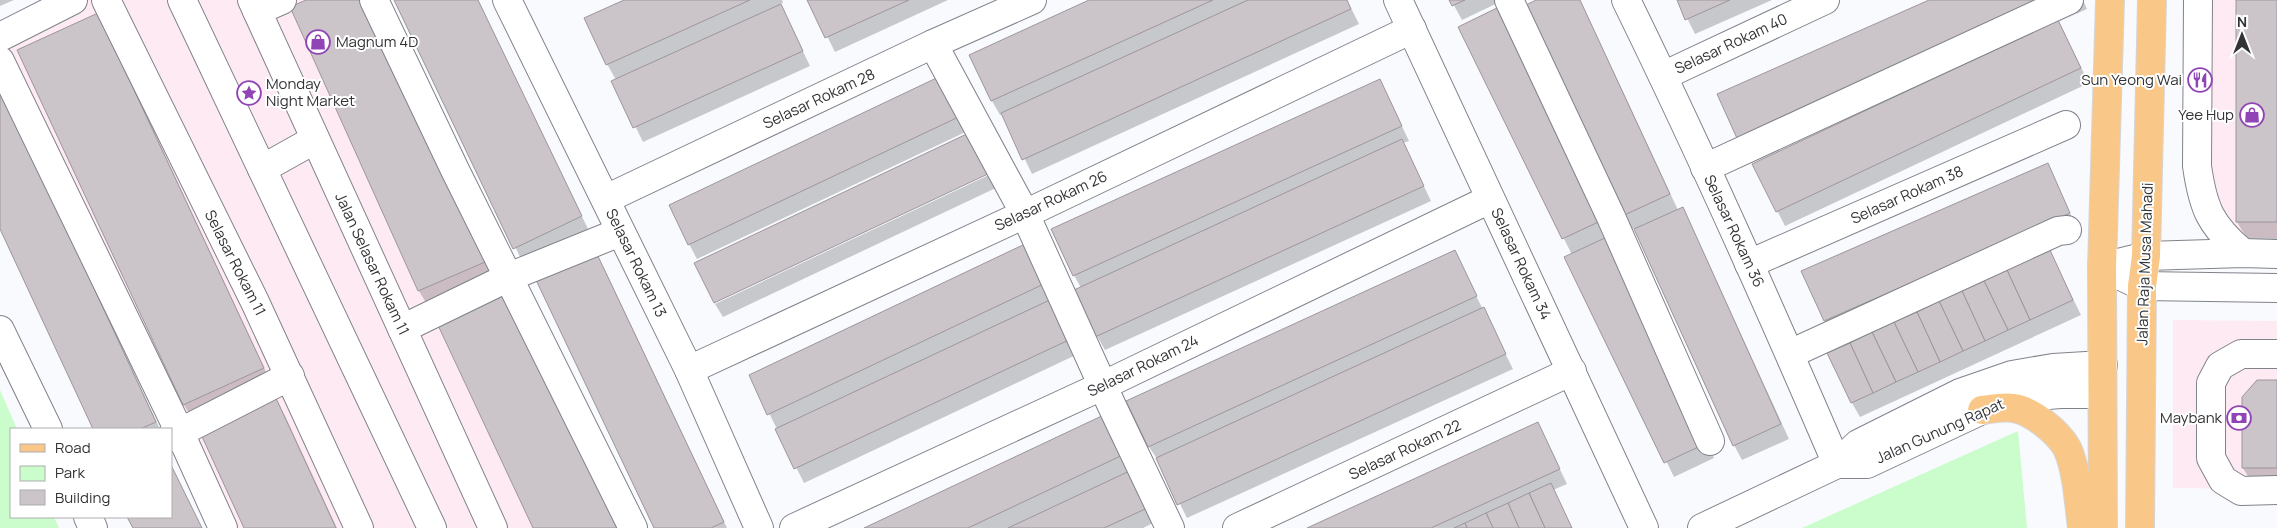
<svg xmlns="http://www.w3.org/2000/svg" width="2277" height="528" font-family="Manrope,sans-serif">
  <rect width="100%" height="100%" fill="#f9fafe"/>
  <g fill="#feeaf3">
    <polygon points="73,0 379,0 626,528 225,528 0,35"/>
    <polygon points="2205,0 2277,0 2277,238 2205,237"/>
    <polygon points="2173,320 2277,321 2277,489 2173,488"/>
  </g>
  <g fill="#cafdcb">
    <polygon points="0,390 17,429 11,429 11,517 54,517 59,528 0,528"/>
    <polygon points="2018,431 2027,528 1802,528"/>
  </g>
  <g fill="#0003">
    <polygon points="0,0 14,0 0,6"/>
    <polygon points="309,0 369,0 495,282 431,311 419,291 292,8"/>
    <polygon points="395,0 478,0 589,231 523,263"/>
    <polygon points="627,0 782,0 783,3 780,4 810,66 643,142 613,81 616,80 607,64"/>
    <polygon points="809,0 948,0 835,52"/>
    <polygon points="1092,0 1347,0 1359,24 1032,174 1003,114 1000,115 992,101 971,56"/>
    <polygon points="1451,0 1504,0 1462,20"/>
    <polygon points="1539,0 1580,0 1678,210 1682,208 1690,223 1789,439 1742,460 1734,445 1635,228 1630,231"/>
    <polygon points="1678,0 1772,0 1695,34"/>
    <polygon points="1932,0 2083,0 2087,9 2058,22 2089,83 1785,226 1754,165 1949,73"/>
    <polygon points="2238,0 2277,0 2277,242 2249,242 2237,222"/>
    <polygon points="1502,7 1615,253 1714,458 1674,477 1566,258 1572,255 1460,27"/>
    <polygon points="109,35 274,389 196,425 184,405 19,51"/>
    <polygon points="947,75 974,128 697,259 689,244"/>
    <polygon points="1380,80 1409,141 1403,143 1431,201 1105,350 1097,336 1081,288 1074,275"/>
    <polygon points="0,97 12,110 160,429 95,429 0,226"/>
    <polygon points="2047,164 2077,228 1833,335 1803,271"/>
    <polygon points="993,173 1000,186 723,317 715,304"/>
    <polygon points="1027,245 1080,353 804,483 750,375"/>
    <polygon points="1454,252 1513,369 1187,518 1158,460 1149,447"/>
    <polygon points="2050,252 2081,315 1860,417 1852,403"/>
    <polygon points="604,268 727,528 655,528"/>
    <polygon points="2277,381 2277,488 2255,488 2243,468"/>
    <polygon points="275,397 286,418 337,528 245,528"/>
    <polygon points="1108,414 1161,519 1143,528 867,528"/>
    <polygon points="1538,424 1567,484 1553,490 1572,528 1310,528"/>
  </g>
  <g fill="#cbc4c9" stroke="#9d969c">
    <polygon points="306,0 367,0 485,262 418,291 290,7"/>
    <polygon points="394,0 478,0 582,216 513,249"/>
    <polygon points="624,0 750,0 606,65 584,18"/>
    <polygon points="807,0 909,0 825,38"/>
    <polygon points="1089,0 1213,0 991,101 969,55"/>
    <polygon points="1248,0 1347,0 1351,9 1022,160 1001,113"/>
    <polygon points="1449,0 1465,0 1452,6"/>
    <polygon points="1536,0 1580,0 1670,194 1620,217 1522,7"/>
    <polygon points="1677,0 1730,0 1685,20"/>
    <polygon points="1929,0 2066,0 1740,145 1717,94"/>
    <rect x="2236" y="0" width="41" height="222"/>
    <polygon points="781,4 803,51 633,128 611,81"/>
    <polygon points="1503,5 1607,218 1562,239 1458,27"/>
    <polygon points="98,13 264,368 183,405 17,50"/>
    <polygon points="2058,20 2081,68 1776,212 1752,164"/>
    <polygon points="947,73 967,113 688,245 669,205"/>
    <polygon points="1380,79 1402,126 1073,276 1051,229"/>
    <polygon points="4,94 156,422 140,429 93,429 0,229 0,95"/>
    <polygon points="973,131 992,172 714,303 694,263"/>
    <polygon points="1402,139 1424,186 1095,337 1074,290"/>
    <polygon points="2048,163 2070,213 1824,321 1801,271"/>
    <polygon points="1683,207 1781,424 1733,446 1634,229"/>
    <polygon points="1607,237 1707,443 1664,463 1564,257"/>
    <polygon points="1027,243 1046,283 767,415 749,375"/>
    <polygon points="1455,250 1477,296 1148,447 1126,401"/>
    <polygon points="2050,250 2073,300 2030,320 2007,270"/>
    <polygon points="596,252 724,522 711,528 654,528 536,280"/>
    <polygon points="2007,270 2030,320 2008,330 1984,281"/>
    <polygon points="1984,281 2008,330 1985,341 1962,291"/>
    <polygon points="505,290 617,528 533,528 436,321"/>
    <polygon points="1962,291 1985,341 1963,351 1939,301"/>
    <polygon points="1054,298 1073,338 794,469 775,429"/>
    <polygon points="1939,301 1963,351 1940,362 1917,312"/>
    <polygon points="1484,307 1506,354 1177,505 1156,458"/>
    <polygon points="1917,312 1940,362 1918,372 1894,322"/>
    <polygon points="1894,322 1918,372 1896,382 1872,332"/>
    <polygon points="1872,332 1896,382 1873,393 1850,343"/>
    <polygon points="1850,343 1873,393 1851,403 1827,353"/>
    <polygon points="2257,380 2277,380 2277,468 2242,468 2242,397"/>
    <polygon points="275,396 336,528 244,528 199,430"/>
    <polygon points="1108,413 1127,453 968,528 864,528"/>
    <polygon points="1538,422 1560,469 1431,528 1307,528"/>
    <polygon points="171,465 202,528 133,528 127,517 171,517"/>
    <polygon points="1136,468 1154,505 1104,528 1008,528"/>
    <polygon points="1551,483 1572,528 1545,528 1529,493"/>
    <polygon points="1529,493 1545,528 1519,528 1508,503"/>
    <polygon points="1508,503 1519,528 1493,528 1486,513"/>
    <polygon points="1486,513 1493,528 1467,528 1465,523"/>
    <polygon points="1465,523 1467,528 1454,528"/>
  </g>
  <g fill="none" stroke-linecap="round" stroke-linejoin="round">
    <g stroke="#81838b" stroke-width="30">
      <g id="minor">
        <polyline points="106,0 255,302 359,528"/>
        <polyline points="182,0 432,528"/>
        <polyline points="252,0 493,528"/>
        <polyline points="374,0 455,170 633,528"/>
        <polyline points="507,0 689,370 759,528"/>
        <polyline points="1398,0 1644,528"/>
        <polyline points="1509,0 1611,217 1710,441"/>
        <path d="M1626,0C1701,153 1770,308 1837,464"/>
        <path d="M2198,0L2197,166C2203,208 2210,225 2243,253"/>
        <polyline points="257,11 282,0"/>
        <polyline points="0,37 73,0"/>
        <polyline points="933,44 1025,214 1111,404 1170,528"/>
        <polyline points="0,61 180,433 223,528"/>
        <polyline points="1663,76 1825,0"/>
        <polyline points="1705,168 2069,0"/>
        <polyline points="262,169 314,140"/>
        <polyline points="606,199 933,44 1032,0"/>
        <polyline points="1749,264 2066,125"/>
        <polyline points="2102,267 2142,286 2277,288"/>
        <polyline points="2102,267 2146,256 2243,253 2277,254"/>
        <polyline points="402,329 509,277 620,232"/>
        <polyline points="0,330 48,429"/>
        <polyline points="1790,354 2058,231 2067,230"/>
        <polyline points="2277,354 2241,354 2220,366 2211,383 2211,458 2223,480 2241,491 2277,490"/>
        <polyline points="689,370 1025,214 1412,29"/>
        <polyline points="171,437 290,376"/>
        <polyline points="1837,464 1867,464 1982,410 2016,398 2060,394 2102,394"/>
        <polyline points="88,517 93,528"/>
        <polyline points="794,528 1102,386 1490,199"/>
        <polyline points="1237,528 1572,371"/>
        <polyline points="1702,528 1837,464 1858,444 1960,393 2012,375 2053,368 2103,365"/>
      </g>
    </g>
    <g stroke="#d6d6d7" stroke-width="30">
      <g id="major">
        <path d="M1982,410C1991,409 2003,406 2013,408C2031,410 2058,432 2067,448C2077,469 2079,505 2082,528"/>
        <polyline points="2103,528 2102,267 2110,0"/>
        <polyline points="2140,528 2142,286 2146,256 2152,0"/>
      </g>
    </g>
    <use href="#minor" stroke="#fff" stroke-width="28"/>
    <use href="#major" stroke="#f9c889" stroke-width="28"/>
  </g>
  <defs>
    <g id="shop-ring" transform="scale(1.25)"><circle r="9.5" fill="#fff" stroke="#9044b6" stroke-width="1.5"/><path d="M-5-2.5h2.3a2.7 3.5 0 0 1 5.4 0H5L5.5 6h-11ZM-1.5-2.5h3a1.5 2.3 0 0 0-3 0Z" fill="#9044b6"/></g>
    <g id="restaurant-ring" transform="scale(1.25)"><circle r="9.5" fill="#fff" stroke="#9044b6" stroke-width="1.5"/><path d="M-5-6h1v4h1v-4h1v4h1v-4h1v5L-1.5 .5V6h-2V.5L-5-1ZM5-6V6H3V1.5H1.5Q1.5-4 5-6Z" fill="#9044b6"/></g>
    <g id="sight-ring" transform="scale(1.25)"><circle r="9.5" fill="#fff" stroke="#9044b6" stroke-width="1.5"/><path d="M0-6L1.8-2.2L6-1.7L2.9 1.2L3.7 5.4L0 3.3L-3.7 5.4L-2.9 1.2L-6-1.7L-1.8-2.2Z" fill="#9044b6"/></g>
    <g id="bank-ring" transform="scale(1.25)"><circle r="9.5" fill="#fff" stroke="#9044b6" stroke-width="1.5"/><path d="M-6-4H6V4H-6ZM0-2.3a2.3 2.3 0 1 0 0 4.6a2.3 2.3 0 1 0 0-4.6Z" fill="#9044b6"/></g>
  </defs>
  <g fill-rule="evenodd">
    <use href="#shop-ring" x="318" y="42"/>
    <use href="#restaurant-ring" x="2200" y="80"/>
    <use href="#sight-ring" x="249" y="93"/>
    <use href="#shop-ring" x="2252" y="115"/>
    <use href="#bank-ring" x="2239" y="418"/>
  </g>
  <g text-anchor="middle" stroke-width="4" stroke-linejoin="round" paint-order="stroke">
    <g font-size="15" fill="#323336" stroke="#fff" text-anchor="end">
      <text x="336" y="47" text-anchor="start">Magnum 4D</text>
      <text x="2182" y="85">Sun Yeong Wai</text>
      <text x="266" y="89" text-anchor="start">Monday<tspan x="266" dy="17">Night Market</tspan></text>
      <text x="2234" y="120">Yee Hup</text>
      <text x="2222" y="423">Maybank</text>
    </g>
    <g font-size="15" fill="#323336" stroke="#fff">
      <text transform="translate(1731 44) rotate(-25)" y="5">Selasar Rokam 40</text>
      <text transform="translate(819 99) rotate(-25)" y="5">Selasar Rokam 28</text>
      <text transform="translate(1907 195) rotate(-24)" y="5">Selasar Rokam 38</text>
      <text transform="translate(1051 201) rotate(-25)" y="5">Selasar Rokam 26</text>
      <text transform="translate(1734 231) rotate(65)" y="5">Selasar Rokam 36</text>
      <text transform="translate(235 263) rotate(63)" y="5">Selasar Rokam 11</text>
      <text transform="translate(636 263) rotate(64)" y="5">Selasar Rokam 13</text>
      <text transform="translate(372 264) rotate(65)" y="5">Jalan Selasar Rokam 11</text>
      <text transform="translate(1521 264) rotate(65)" y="5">Selasar Rokam 34</text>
      <text transform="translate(2145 264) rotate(-88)" y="5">Jalan Raja Musa Mahadi</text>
      <text transform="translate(1143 366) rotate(-26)" y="5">Selasar Rokam 24</text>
      <text transform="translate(1940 431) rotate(-24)" y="5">Jalan Gunung Rapat</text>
      <text transform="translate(1405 450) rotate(-25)" y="5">Selasar Rokam 22</text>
    </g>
  </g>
  <rect x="10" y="428" width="162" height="90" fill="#ffffff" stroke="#adadaf"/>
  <rect x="20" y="444" width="25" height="8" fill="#f9c889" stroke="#adadaf"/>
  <text x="55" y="453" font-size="15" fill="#323336">Road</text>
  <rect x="20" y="466" width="25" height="15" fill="#cafdcb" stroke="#adadaf"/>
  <text x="55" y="478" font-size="15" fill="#323336">Park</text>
  <rect x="20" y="490" width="25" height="15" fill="#cbc4c9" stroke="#adadaf"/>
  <text x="55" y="503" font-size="15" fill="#323336">Building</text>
  <g transform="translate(2242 35)" stroke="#ffffff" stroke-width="4" paint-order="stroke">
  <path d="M0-4L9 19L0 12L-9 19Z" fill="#323336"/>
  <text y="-8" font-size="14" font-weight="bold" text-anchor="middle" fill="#323336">N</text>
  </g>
</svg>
